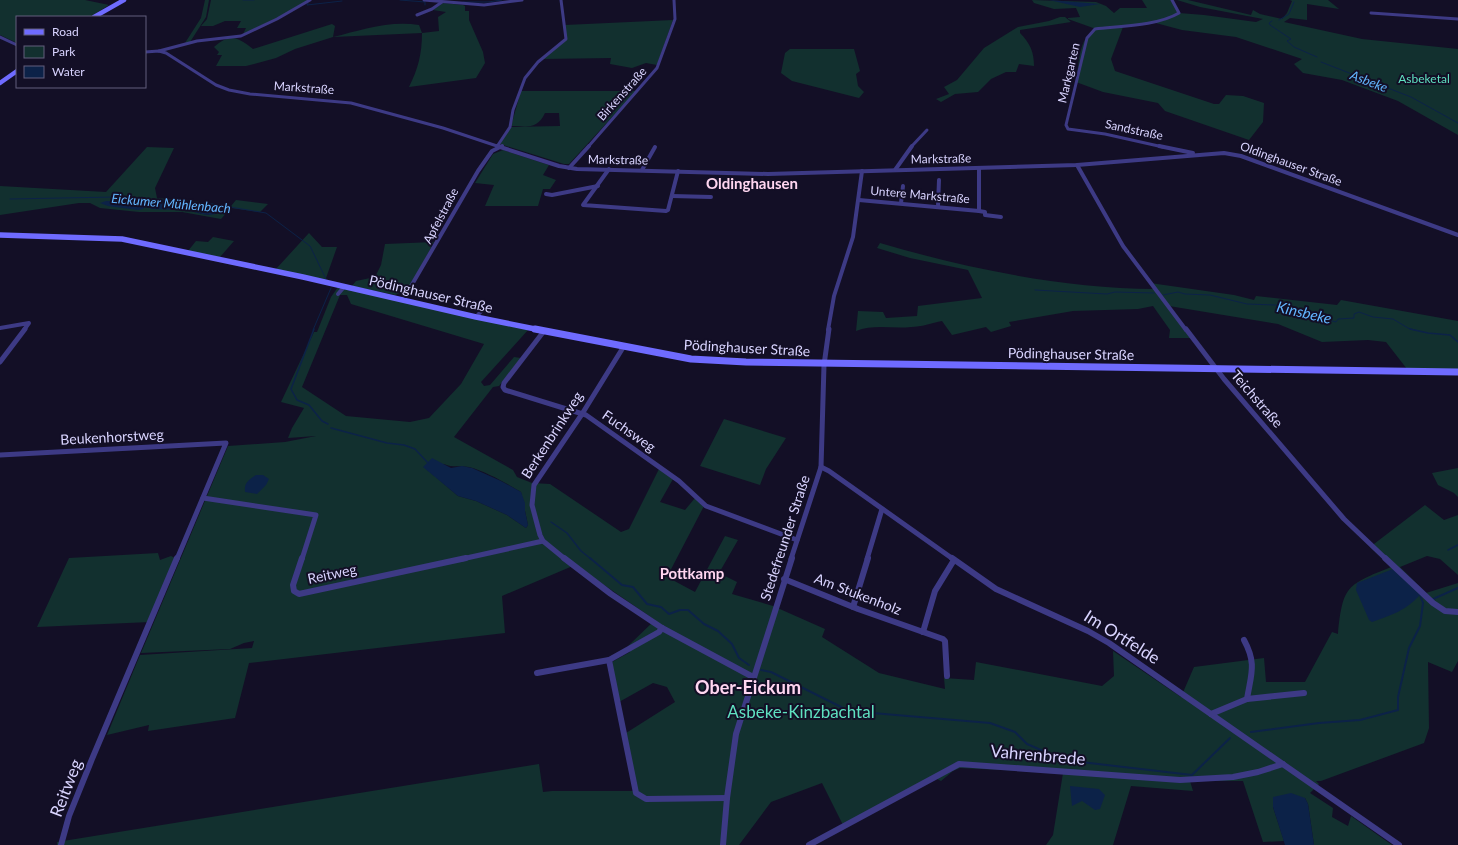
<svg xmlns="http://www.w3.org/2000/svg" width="1458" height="845" font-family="Lato,sans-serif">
  <rect width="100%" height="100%" fill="#130f26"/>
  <g fill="#12302f" fill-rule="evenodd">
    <polygon points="0,0 85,0 109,5 90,17 17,17 17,43 0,35"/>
    <polygon points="205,0 209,0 206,17 190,42 185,43 201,18"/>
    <polygon points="211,0 308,0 281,16 243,34 246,28 237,28 241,21 225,21 213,26 201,26 207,19"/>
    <path d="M1032,0L1096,2L1106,6L1114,13L1120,8H1147L1142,0H1172L1179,13L1204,15L1256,22L1263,19L1200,7L1177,0H1188L1251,15L1253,10L1260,14L1282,19L1287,13L1292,1L1290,0H1328L1339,9L1307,4V20L1290,18L1284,22L1362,39L1458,49V135L1398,101L1342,80L1303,73L1294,64L1302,59L1236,37L1182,30L1152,22L1123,27L1111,59L1115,71L1214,104H1219L1226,95L1243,96L1264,103L1263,122L1249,140L1165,111L1158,103L1103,92L1076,82C1079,66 1078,37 1096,29L1068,19V18L1080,17L1076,8L1054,9L1034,3Z"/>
    <path d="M443,3L463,5L465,6V11H469V20L483,52L485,63L476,78L409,87C418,69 422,54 422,33L333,37L295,49L276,58L254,64L246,66H216L222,55H217L219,52L214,47C231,33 237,37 253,49L332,24L335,26L333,37C361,30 390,20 419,25L422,33L439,31L438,17L446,12L433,10Z"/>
    <path d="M1060,17H1065L1071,22L1020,30V33C1030,43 1034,52 1034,66L1019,64L1016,72H1006L991,79L978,92L955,94L941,102L936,99L949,94L944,87L957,80L984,48L1013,30L1018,27L1049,21Z"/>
    <polygon points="673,20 657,65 646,63 632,68 610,64 611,58 542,59 566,40 565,25"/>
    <polygon points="790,49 854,49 860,71 856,74 858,86 864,92 859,98 792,81 781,73 785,53"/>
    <path d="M521,91H636L569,164H564L500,144L511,127L560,126L559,113H545C537,130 527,126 511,126Z"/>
    <path d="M147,147L174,148L155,188L157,198L192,201L231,206L236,200L268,204L260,212L231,208L221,219L182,212H139L100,208L90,203H79L0,215V186L106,192ZM193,204L220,208L221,209L208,215L185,210Z"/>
    <polygon points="503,150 549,165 543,175 556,180 550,189 543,189 538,206 485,206 494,185 475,183 493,154"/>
    <polygon points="309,233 322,247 337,247 325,281 276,269"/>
    <polygon points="213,237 234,241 220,257 188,251 196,241 208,242"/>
    <polygon points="434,242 409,289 395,295 352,286 356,281 375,277 381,265 385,244"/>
    <path d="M880,243C969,269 1062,288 1155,289L1150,283L1234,295L1254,300L1256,296L1337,305L1341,300L1458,321V374L1407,369L1386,342L1368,340L1322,342L1278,324L1169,306L1193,338H1169L1170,330L1153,306L1138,309L1073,311L1009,322L1011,326L991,332L986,327L952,335L942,321C932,323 921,327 911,327C893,329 873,324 856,331L858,311L883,312L886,318L917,316L918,306L982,298L968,270L910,258L877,248Z"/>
    <path d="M338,287L528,330L481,382L484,386L490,385L514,357L521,358L499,386L493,387L454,437L513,470L517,477L532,483L550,484L621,532L629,529L659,469L673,479L660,502L685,510L695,498L704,506L667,577L695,592L725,536L738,540L719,573L737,582L732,594L773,606L825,629L822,637L879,673L945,689L944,678L974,680L976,662L1102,686L1114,676L1113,651L1181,697L1194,667L1264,658L1266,682H1305L1332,632L1338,634C1343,585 1347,585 1391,567L1370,547L1425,505L1444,520L1458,515V575L1440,559L1427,556L1400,567L1426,593L1458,583V661L1452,672L1428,662L1429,728L1424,743L1321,781H1316L1319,784L1310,793L1333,808L1332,817L1348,826L1351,816L1392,845H1314L1308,804L1305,798L1273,807L1284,841L1263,842L1243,781H1190L1193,791L1131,786L1113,845H1046L1053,835L1063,773L960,768L953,771L941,781L935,778L843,825L822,783L771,802L739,845H57V842L539,764L543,792L552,791H637L626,733L675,702L667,687L653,683L619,702L612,662L630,652L628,646L655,620L575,565L502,596L505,633L249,663L235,718L148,731L149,725L107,735L140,655L252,648L254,641L244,643L230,649L141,653L228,446L285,442L316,436L288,438L292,428L304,408L281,402L314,332H317L331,297ZM340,295H347L351,304L484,344L461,384L429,418L410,422L346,416L302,387ZM444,464C453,468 460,465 469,467C487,472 504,482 521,492L528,525L526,528L507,515L476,501L458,496L424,467Z"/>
    <polygon points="724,419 786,438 766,469 760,485 700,466"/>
    <polygon points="1458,468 1458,497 1454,493 1438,485 1432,473"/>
    <polygon points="158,553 160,560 171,556 175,558 150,622 37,627 69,558"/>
  </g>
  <g fill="#0c2248">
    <polygon points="1049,0 1100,4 1080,7"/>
    <polygon points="106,201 145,202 148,203 143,209 138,210 108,206 100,203"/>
    <polygon points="155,203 184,203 184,205 179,210 150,209"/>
    <path d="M193,204L220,208L221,209C214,221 196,211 185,210Z"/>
    <polygon points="432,458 451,468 462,466 472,468 501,481 521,492 525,503 525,511 528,525 526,528 507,515 476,501 458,496 423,467"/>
    <path d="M256,475H263L269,479L266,485L257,494L245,492C244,482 249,480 256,475Z"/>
    <path d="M1393,569L1420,595C1405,611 1392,615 1372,622L1369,620L1356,590L1357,583Z"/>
    <polygon points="1070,786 1099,789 1105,795 1100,809 1095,810 1082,801 1072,806"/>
    <polygon points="1291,793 1305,798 1308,804 1314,845 1285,845 1273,807 1273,797"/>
  </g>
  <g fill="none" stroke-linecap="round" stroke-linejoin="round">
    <g stroke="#0c2248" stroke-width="1">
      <polyline points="243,0 254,0"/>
      <polyline points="400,0 425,2 425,5"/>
      <polyline points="463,2 488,2 502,0"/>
      <polyline points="308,3 307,5 342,1"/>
      <polyline points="1279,20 1289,14 1294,2"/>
      <polyline points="1272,21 1269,23 1270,25 1291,39 1287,41 1294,47 1317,57"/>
      <polyline points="1321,62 1411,97 1458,123"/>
      <polyline points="10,199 115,197 206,203 266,213 310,246 326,279"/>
      <polyline points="1035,290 1107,294 1115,292 1154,293"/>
      <polyline points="1163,295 1178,292 1185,294 1210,295 1247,304 1275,305 1336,322 1338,319 1354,318 1354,314 1359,312 1373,317 1393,319 1408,328 1414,330"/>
      <polyline points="313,330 331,288"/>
    </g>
    <g stroke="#0c2248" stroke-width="1.5">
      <polyline points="314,329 291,389 297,400 309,405 322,421 328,424"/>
      <polyline points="1410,329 1428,333 1450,335 1458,342"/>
      <polyline points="331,428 387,443 404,445 415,449 428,463"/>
      <polyline points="551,522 567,533 581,551 591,559"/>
      <polyline points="1448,550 1458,545"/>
    </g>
    <g stroke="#0c2248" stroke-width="2">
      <polyline points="590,558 622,585 633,587 647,604 661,607 669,614 680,610 688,610 704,624 718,631 732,644 739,658 749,665"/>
      <polyline points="1420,595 1423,603"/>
      <polyline points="1433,599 1458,588"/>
      <polyline points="761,670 771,672 849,711 990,723 1015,732 1027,744 1064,760 1192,775 1230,738"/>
      <polyline points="1251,732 1319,723 1360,720 1398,710 1398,697 1409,648 1420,626 1423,603"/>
    </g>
    <g stroke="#3d3a85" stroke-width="3">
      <polyline points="424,0 484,5 522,0"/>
      <polyline points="1371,13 1458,19"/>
      <polyline points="417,15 432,9 442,2"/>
      <polyline points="0,37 17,45"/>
      <polyline points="159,51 197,41 241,36 277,19 310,0"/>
      <polyline points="145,52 159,51 166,53 216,85 229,90 250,94 351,103 443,128 500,147"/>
      <polyline points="498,145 510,127 513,110 525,78 538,62 566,39 561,0"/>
      <polyline points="588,147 657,68 675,19 674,0"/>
      <polyline points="911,147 927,130"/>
      <path d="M1163,147L1105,134L1068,129L1066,125L1087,38L1095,29C1120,26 1157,26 1179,13L1172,0"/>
    </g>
    <g stroke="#3d3a85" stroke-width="4">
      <polyline points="497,146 559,166 577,169 768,174 1077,165 1224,153 1241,156 1458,235"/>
      <polyline points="1159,146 1193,153"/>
      <polyline points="1077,165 1123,246 1186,330"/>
      <polyline points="569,168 589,146"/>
      <polyline points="609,169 583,205 666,211 668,210 678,171"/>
      <polyline points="642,170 655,147"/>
      <polyline points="895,170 912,146"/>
      <polyline points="546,194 552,195 598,186"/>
      <polyline points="672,196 711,197"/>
      <polyline points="859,200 979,211 979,168"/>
      <polyline points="901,203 903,186"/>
      <polyline points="938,206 939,180"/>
      <polyline points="979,211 985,212 985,215 1001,217"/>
      <polyline points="338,294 344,287"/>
      <polyline points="403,300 478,171 492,151 502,146"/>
      <polyline points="476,317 485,307"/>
      <polyline points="0,328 29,323 24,330"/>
      <polyline points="828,330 834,296 853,237 862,171"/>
    </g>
    <g stroke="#3d3a85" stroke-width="5">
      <polyline points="1186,329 1224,379 1344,519 1386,559"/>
      <polyline points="544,331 504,383 503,387 505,390 586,415 679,481 706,506 797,540"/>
      <polyline points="0,362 25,329"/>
      <polyline points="0,455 226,443 177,559"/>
      <polyline points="821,467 829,471 953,559"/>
      <polyline points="203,498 316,515 302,559"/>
      <polyline points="462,559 543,541"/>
      <polyline points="565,559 543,541 540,535 532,505 534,485 582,414 624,346"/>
      <polyline points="791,559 821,467 824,365 829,329"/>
      <polyline points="867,559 882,509"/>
    </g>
    <g stroke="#3d3a85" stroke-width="6">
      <polyline points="302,558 293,585 294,591 299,594 466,558"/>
      <polyline points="564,558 611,594 662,628 753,677"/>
      <polyline points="952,558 996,589 1088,631 1109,643 1399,845"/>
      <polyline points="1385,558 1433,603 1445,611 1458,612"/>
      <polyline points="784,579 858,609 943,639 945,641 947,676"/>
      <polyline points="853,607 868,558"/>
      <polyline points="923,632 935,591 954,560"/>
      <path d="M1244,640C1257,664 1251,674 1247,699"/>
      <polyline points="609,660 636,793 646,799 727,798"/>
      <polyline points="537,673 609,660 659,632 662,628"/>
      <polyline points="1211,714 1247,699 1304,693"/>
      <polyline points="61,845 69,816 92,759 177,558"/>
      <polyline points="723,845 727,798 736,734 792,558"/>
      <polyline points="809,845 959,764 1180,780 1233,777 1258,772 1283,764"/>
    </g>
    <g stroke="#6f6bff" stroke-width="4.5">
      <polyline points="94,17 124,0"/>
      <polyline points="0,83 17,71"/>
    </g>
    <polyline stroke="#6f6bff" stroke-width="5.5" points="0,235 122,239 303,277 476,317 540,330"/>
    <polyline stroke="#6f6bff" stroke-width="7" points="535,329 691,359 746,362 1458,372"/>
  </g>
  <g text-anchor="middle" stroke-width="4" stroke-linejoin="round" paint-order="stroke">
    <g font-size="12" fill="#d9d4ff" stroke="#130f26">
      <text transform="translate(1069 73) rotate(-77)" y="4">Markgarten</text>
      <text transform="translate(304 88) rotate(4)" y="4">Markstraße</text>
      <text transform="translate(622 94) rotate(-48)" y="4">Birkenstraße</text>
      <text transform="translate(1134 130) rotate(12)" y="4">Sandstraße</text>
      <text transform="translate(941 159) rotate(-1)" y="4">Markstraße</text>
      <text transform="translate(618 160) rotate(1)" y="4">Markstraße</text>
      <text transform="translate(1291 164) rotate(20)" y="4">Oldinghauser Straße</text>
      <text transform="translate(920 195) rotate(5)" y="4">Untere Markstraße</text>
      <text transform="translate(441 216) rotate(-62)" y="4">Apfelstraße</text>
    </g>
    <g font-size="12" fill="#5fe0c0" stroke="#130f26">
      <text x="1424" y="83">Asbeketal</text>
    </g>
    <g font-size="13" font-style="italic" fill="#62b6ff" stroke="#130f26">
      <text transform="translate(1369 81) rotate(21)" y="5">Asbeke</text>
      <text transform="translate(171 203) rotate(5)" y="5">Eickumer Mühlenbach</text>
    </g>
    <g font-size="14" fill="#d9d4ff" stroke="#130f26">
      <text transform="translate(431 294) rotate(13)" y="5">Pödinghauser Straße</text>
      <text transform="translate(747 348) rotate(3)" y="5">Pödinghauser Straße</text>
      <text transform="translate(1071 354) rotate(1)" y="5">Pödinghauser Straße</text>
      <text transform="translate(1257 399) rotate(49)" y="5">Teichstraße</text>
      <text transform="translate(629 431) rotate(35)" y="5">Fuchsweg</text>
      <text transform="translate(552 435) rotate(-57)" y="5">Berkenbrinkweg</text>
      <text transform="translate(112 437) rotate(-3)" y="5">Beukenhorstweg</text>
      <text transform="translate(785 538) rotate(-72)" y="5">Stedefreunder Straße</text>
      <text transform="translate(332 574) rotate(-12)" y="5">Reitweg</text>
      <text transform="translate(858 594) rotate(21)" y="5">Am Stukenholz</text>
    </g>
    <g font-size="15" font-weight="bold" fill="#ffd6f0" stroke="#130f26">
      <text x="752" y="189">Oldinghausen</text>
    </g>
    <g font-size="15" font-style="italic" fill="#62b6ff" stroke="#130f26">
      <text transform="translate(1304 313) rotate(13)" y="5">Kinsbeke</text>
    </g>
    <g font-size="15" font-weight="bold" fill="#ffd6f0" stroke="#130f26">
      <text x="692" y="579">Pottkamp</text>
    </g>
    <g font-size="17" fill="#d9d4ff" stroke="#130f26">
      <text transform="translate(1122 637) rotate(32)" y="6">Im Ortfelde</text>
      <text transform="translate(1038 755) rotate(5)" y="6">Vahrenbrede</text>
      <text transform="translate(66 788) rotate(-69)" y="6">Reitweg</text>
    </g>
    <g font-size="17" fill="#5fe0c0" stroke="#130f26">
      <text x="801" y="718">Asbeke-Kinzbachtal</text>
    </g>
    <g font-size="18" font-weight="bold" fill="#ffd6f0" stroke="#130f26">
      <text x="748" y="694">Ober-Eickum</text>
    </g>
  </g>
  <rect x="16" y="16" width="130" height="72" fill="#130f26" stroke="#625e7d"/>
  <rect x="24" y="29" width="20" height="6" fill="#6f6bff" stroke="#625e7d"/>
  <text x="52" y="36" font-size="12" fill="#d9d4ff">Road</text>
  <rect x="24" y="46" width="20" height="12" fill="#12302f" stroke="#625e7d"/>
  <text x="52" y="56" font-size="12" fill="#d9d4ff">Park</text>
  <rect x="24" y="66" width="20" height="12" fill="#0c2248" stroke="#625e7d"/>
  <text x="52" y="76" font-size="12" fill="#d9d4ff">Water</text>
</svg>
